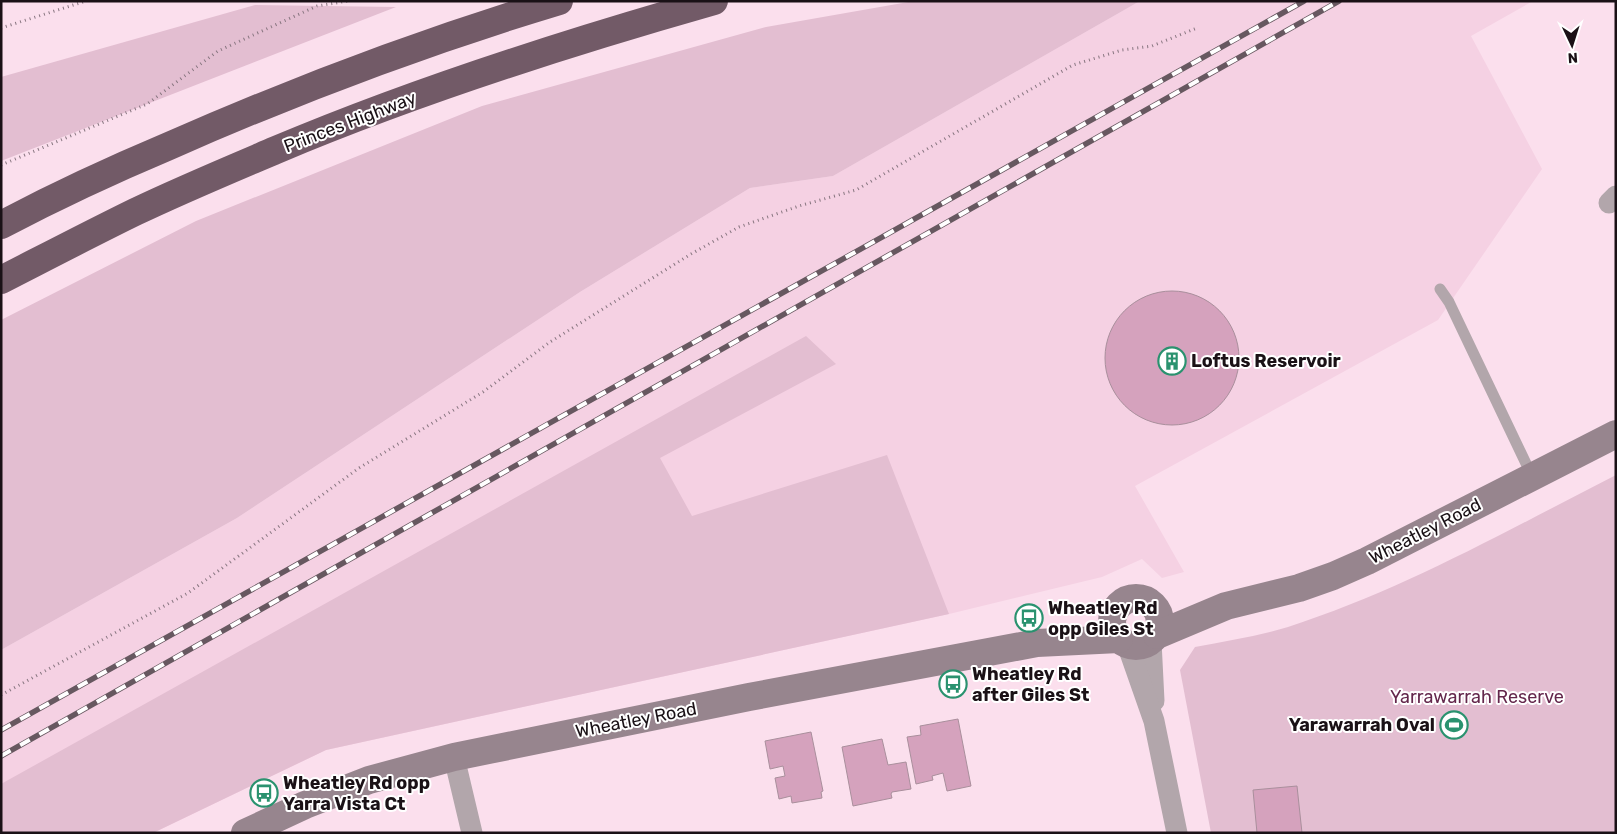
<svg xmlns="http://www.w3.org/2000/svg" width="1617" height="834" font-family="Rubik,sans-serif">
  <rect width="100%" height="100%" fill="#fbdfed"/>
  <polygon fill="#f5d1e3" points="1140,1 1533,1 1471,36 1542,169 1438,320 1135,486 1184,572 1162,578 1142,559 1102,577 949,614 326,750 153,833 1,833 1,650 237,518 580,292 750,188 833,176"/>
  <g fill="#e3bed1">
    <polygon points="914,1 1140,1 833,176 750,188 580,292 237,518 1,650 1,320 196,221 482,106 766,27"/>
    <polygon points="255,5 396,7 1,161 1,77"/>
    <polygon points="806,336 836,364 660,458 692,516 887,455 949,614 326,750 153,833 1,833 1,784"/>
    <path d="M1616,475V833H1211L1180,670L1195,647C1226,641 1258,636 1288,627C1403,590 1508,530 1616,475Z"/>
  </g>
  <g fill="#d5a2bd" stroke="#a98f9c">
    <circle cx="1172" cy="358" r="67"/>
    <polygon points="958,719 971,786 947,791 943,773 932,776 933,780 916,784 907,737 921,735 920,726"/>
    <polygon points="811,732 823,791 821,792 822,798 792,803 791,796 779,799 775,778 785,776 783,766 770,769 765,741"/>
    <polygon points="882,739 888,765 906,762 911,789 892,792 891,794 892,798 853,806 842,747"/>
    <polygon points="1297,786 1302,833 1257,833 1253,790"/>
  </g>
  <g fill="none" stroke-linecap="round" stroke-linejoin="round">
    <g stroke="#887680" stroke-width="3" stroke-dasharray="1 4" stroke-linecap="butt">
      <polyline points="1,28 86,1"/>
      <polyline points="1,165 147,104 218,51 317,6 348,1"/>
      <polyline points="1,695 188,593 359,468 483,392 550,342 691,254 739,227 799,206 856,190 1073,65 1122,50 1152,46 1197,28"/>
    </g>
    <polyline stroke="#b2a6ab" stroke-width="11" points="1440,289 1449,302 1532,476"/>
    <g stroke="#b2a6ab" stroke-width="21">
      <polyline points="1609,203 1616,196"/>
      <polyline points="1151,641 1154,701"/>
      <polyline points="1127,644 1154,721 1177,833"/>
      <polyline points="454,757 472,833"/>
    </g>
    <g stroke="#97858e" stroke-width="28">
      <circle cx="1136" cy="622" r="24"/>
      <polyline points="1157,635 1226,606 1299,588 1333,576 1367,561 1616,434"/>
      <polyline points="245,833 305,805 369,780 454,757 749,697 1037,643 1119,639"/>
    </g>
    <g stroke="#725a67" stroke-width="28">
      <path d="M1,225C56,196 112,170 169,146C296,90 426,41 559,1"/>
      <path d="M1,280C46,257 90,234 135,212C181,190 229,170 276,150C418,90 566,43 714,1"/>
    </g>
    <g stroke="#675860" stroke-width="5.5">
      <g id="rail">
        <polyline points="1,730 1304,1"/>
        <polyline points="1,756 1339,1"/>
      </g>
    </g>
    <use href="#rail" stroke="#fff" stroke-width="4" stroke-dasharray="11" stroke-linecap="butt"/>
  </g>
  <defs>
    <g id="building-ring" transform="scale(1.4375)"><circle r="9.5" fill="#fff" stroke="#2a926f" stroke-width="1.5"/><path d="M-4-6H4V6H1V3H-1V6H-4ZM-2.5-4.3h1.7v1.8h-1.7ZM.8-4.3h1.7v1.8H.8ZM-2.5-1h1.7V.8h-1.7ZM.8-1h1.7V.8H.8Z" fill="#2a926f"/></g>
    <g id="bus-ring" transform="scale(1.4375)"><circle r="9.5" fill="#fff" stroke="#2a926f" stroke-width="1.5"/><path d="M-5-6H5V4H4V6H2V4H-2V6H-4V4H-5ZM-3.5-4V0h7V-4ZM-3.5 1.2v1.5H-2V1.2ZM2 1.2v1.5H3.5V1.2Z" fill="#2a926f"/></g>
    <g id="stadium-ring" transform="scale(1.4375)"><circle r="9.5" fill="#fff" stroke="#2a926f" stroke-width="1.5"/><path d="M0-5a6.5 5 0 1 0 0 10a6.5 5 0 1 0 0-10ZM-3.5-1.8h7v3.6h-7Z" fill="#2a926f"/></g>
  </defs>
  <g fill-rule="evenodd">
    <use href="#building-ring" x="1172" y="361"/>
    <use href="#bus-ring" x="1029" y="618"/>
    <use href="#bus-ring" x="953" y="684"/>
    <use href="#stadium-ring" x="1454" y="725"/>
    <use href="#bus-ring" x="264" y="793"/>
  </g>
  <g text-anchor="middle" stroke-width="4" stroke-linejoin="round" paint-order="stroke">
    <g font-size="18" fill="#1a1116" stroke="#fff">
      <text transform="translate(350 122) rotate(-21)" y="6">Princes Highway</text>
      <text transform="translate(1425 531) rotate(-27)" y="6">Wheatley Road</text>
      <text transform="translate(636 720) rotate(-11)" y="6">Wheatley Road</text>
    </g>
    <g font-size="18" font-weight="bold" fill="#1a1116" stroke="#fff" text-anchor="start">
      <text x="1191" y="367">Loftus Reservoir</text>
      <text x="1048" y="614">Wheatley Rd<tspan x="1048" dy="21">opp Giles St</tspan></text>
      <text x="972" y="680">Wheatley Rd<tspan x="972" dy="21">after Giles St</tspan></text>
      <text x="1435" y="731" text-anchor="end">Yarawarrah Oval</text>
      <text x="283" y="789">Wheatley Rd opp<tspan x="283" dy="21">Yarra Vista Ct</tspan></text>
    </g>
    <g font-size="18" fill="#64274c" stroke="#fff">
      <text x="1477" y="703">Yarrawarrah Reserve</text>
    </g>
  </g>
  <rect width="1617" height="834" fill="none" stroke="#1a1116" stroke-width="5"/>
  <g transform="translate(1572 45) rotate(176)" stroke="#ffffff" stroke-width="4" paint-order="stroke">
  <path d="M0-4L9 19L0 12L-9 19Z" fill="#1a1116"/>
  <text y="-8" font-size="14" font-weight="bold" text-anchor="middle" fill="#1a1116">N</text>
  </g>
</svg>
